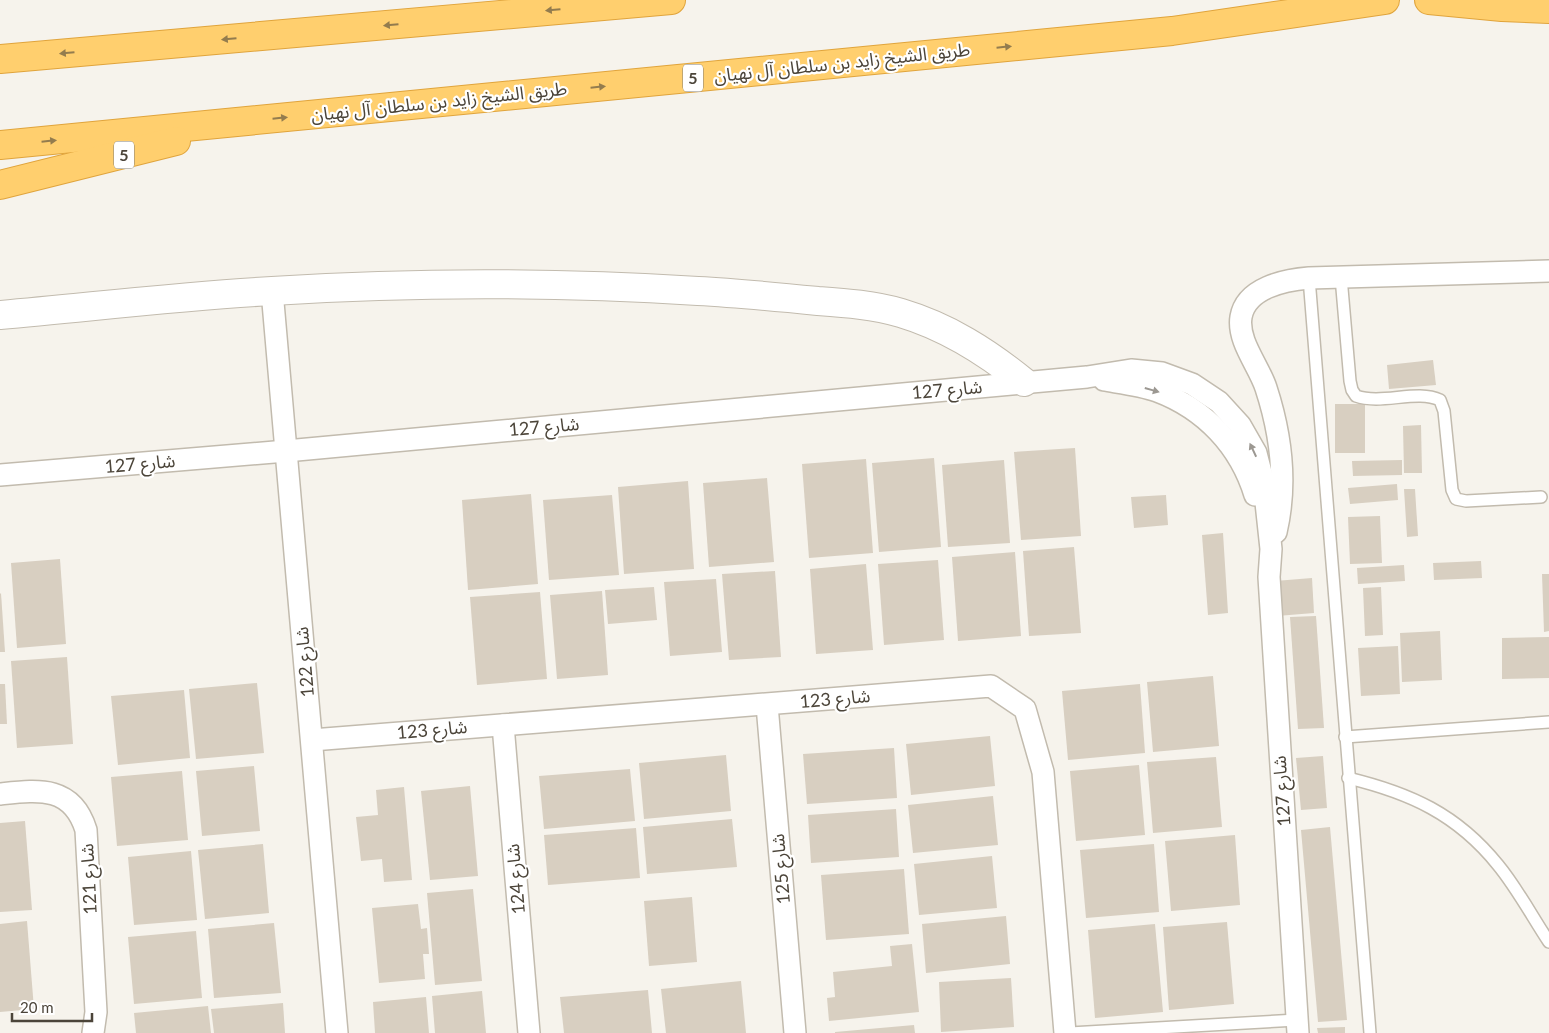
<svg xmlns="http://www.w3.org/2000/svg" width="1549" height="1033" font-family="Lato,'Noto Sans Arabic',sans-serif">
  <rect width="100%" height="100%" fill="#f6f3ec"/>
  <g fill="#d8cfc1">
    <polygon points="1433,360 1436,385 1389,389 1387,365"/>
    <rect x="1335" y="404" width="30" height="49"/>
    <polygon points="1421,425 1422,473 1404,473 1403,426"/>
    <polygon points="1075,448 1081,536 1021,540 1014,452"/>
    <polygon points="934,458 941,547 879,552 872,463"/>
    <polygon points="866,459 873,553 809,558 802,464"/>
    <polygon points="1004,460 1010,543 948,547 942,465"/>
    <polygon points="1402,460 1402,475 1353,476 1352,461"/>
    <polygon points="767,478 774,562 709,567 703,483"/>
    <polygon points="688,481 694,569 624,574 618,487"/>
    <polygon points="1397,484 1398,500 1350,504 1348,488"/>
    <polygon points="1404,489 1415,489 1418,536 1407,537"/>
    <polygon points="531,494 538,584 468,590 462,500"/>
    <polygon points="612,495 619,575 549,580 543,500"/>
    <polygon points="1166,495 1168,525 1134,528 1131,497"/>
    <polygon points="1380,516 1382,563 1350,564 1348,517"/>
    <polygon points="1223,533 1228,613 1208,615 1202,535"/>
    <polygon points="1074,547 1081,633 1029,636 1023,551"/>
    <polygon points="1015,552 1021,636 958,641 952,557"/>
    <polygon points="60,559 66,644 17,648 11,563"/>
    <polygon points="938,560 944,640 884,645 878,564"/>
    <polygon points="1481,561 1482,578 1434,580 1433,563"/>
    <polygon points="866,564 873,650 816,654 810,569"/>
    <polygon points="1404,565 1405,581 1358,584 1357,568"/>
    <polygon points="775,571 781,657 729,660 722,574"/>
    <polygon points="1542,574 1549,574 1549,631 1544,632"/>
    <polygon points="1312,578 1314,613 1277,616 1275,581"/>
    <polygon points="716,579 722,652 670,656 664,582"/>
    <polygon points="654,587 657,620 608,624 605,590"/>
    <polygon points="1381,587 1383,635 1365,636 1363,588"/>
    <polygon points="602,591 608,675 557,679 550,595"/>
    <polygon points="540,592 547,679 477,685 470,597"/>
    <polygon points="1,593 5,652 0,652 0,594"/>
    <polygon points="1316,616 1324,728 1298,729 1290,617"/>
    <polygon points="1440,631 1442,680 1402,682 1400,633"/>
    <polygon points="1549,637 1549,678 1502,679 1502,638"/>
    <polygon points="1398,646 1400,694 1361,696 1358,648"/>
    <polygon points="67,657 73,744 17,748 11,661"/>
    <polygon points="1213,676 1219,746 1153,752 1147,682"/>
    <polygon points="257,683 264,753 196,759 189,689"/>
    <polygon points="0,684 5,684 7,724 0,724"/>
    <polygon points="1140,684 1145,753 1068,760 1062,691"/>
    <polygon points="184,690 190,758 118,765 111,696"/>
    <polygon points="990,736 995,786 911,795 906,744"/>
    <polygon points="894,748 897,798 807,804 803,754"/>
    <polygon points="726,755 731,811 644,819 639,763"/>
    <polygon points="1323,756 1327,808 1301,810 1296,758"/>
    <polygon points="1216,757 1222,827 1153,833 1147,762"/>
    <polygon points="1139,765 1145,835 1076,841 1070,771"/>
    <polygon points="254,766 260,831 202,836 196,771"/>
    <polygon points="630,769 635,821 544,829 539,776"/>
    <polygon points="182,771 188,840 117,846 111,777"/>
    <polygon points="470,786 478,876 430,880 421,791"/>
    <polygon points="404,787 412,880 384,882 382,859 361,861 356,817 378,815 376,790"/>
    <polygon points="993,796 998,845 913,853 908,805"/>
    <polygon points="896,809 899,857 811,863 808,815"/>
    <polygon points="732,819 737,867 647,874 643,827"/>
    <polygon points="25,821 32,910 0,912 0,823"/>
    <polygon points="1330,827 1347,1020 1318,1022 1301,830"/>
    <polygon points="636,828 640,878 548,885 544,835"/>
    <polygon points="1235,835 1240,905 1171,911 1165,841"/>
    <polygon points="263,844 269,913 205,919 198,850"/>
    <polygon points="1154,844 1159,912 1086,918 1080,850"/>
    <polygon points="191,851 197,920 134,925 128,857"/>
    <polygon points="992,856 997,908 919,915 914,864"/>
    <polygon points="904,869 909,934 826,940 821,875"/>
    <polygon points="473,889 482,981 435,985 427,893"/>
    <polygon points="692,897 697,962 649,966 644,901"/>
    <polygon points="418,904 421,929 427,928 429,954 423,954 425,979 379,983 372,908"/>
    <polygon points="1006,916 1010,964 926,973 922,924"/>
    <polygon points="27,921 34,1009 0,1012 0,924"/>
    <polygon points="1227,922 1234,1004 1169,1010 1163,927"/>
    <polygon points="274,923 281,993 214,998 208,929"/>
    <polygon points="1155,924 1163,1012 1095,1018 1088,930"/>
    <polygon points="196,931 202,998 134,1004 128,937"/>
    <polygon points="912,944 919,1012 829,1021 827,998 835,997 833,972 892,966 890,946"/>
    <polygon points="1011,978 1014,1027 941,1032 939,982"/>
    <polygon points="741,981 746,1033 666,1033 661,989"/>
    <polygon points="648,990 652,1033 564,1033 560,997"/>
    <polygon points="482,991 486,1033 435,1033 432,996"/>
    <polygon points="426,997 429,1033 375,1033 373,1002"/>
    <polygon points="283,1003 285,1033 214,1033 211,1009"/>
    <polygon points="208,1006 211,1033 136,1033 134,1013"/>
    <polygon points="914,1025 915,1033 835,1033 835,1032"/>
    <polygon points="1345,1027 1345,1033 1318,1033 1317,1028"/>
  </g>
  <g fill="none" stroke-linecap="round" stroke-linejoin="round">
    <g stroke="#c2bbae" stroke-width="14">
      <g id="service">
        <path d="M1341,277L1350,381L1352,390L1356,396C1382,405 1417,389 1440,400L1444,411L1452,490L1456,499L1466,501L1541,497"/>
        <polyline points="1309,278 1370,1033"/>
        <polyline points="1345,737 1549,722"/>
        <path d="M1348,778C1410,793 1457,814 1498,865C1517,888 1533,918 1549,942"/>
        <polyline points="1070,1033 1297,1020"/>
      </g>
    </g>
    <g stroke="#c2bbae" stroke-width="24">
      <g id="minor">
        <polyline points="272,291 337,1033"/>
        <path d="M1104,380C1122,383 1141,385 1157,391C1205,409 1240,446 1255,495"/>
        <polyline points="0,475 286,451 1087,377 1131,370 1162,373 1192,384 1219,402 1240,425 1256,453 1264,484 1271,549 1269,577 1298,1033"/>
        <path d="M1276,532C1287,485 1281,434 1266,388C1259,366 1237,341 1241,317C1246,288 1284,280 1309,278L1549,271"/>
        <polyline points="767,705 795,1033"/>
        <polyline points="503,725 529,1033"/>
        <polyline points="312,740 991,686 1025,709 1043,772 1065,1033"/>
        <path d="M0,794C38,790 72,785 86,830L96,1012L93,1033"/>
      </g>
    </g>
    <g stroke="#c2bbae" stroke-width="30">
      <path id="tertiary" d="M0,315C91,307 181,296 272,291C414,282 556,282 698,291C738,293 778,297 818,301C846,303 874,305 901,313C948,327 987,352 1024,382"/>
    </g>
    <g stroke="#e0a43c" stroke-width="30">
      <g id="motorway">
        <polyline points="1429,0 1502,7 1549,9"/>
        <polyline points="0,59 671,0"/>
        <polyline points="0,145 1172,31 1385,0"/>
        <polyline points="0,185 176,141"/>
      </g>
    </g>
    <use href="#service" stroke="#fff" stroke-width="11"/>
    <use href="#minor" stroke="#fff" stroke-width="21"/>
    <use href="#tertiary" stroke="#fff" stroke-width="28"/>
    <use href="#motorway" stroke="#ffcf6e" stroke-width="28"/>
  </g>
  <defs><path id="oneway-solid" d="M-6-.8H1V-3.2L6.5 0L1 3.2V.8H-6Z" transform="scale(1.25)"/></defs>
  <g fill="#937c4e">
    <use href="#oneway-solid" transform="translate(553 10) rotate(175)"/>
    <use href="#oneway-solid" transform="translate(391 25) rotate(175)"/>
    <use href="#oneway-solid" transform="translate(229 39) rotate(175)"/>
    <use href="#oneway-solid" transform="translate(1004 47) rotate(-6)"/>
    <use href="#oneway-solid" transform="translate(67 53) rotate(175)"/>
    <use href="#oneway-solid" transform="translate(598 87) rotate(-6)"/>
    <use href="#oneway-solid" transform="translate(280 118) rotate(-6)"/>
    <use href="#oneway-solid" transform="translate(49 141) rotate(-6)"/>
  </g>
  <g fill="#9c9892">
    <use href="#oneway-solid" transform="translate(1152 390) rotate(16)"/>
    <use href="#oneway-solid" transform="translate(1253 450) rotate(-115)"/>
  </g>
  <g text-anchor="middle" stroke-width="4.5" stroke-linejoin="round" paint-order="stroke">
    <g fill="#fff" stroke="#817c74" stroke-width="1">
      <rect x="683" y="64.5" width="20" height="27" rx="4"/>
      <rect x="114" y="141.5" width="20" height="27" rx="4"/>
    </g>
    <g font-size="16" font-weight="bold" fill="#4b4439">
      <text x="693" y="84">5</text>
      <text x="124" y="161">5</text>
    </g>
    <g font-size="18" fill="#4b4439" stroke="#fff">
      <text transform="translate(842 63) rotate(-6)" y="6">طريق الشيخ زايد بن سلطان آل نهيان</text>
      <text transform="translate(439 102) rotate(-6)" y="6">طريق الشيخ زايد بن سلطان آل نهيان</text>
      <text transform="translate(947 390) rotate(-5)" y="6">شارع 127</text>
      <text transform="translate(544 427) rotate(-5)" y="6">شارع 127</text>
      <text transform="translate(140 464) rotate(-5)" y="6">شارع 127</text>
      <text transform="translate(305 662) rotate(-95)" y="6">شارع 122</text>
      <text transform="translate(835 699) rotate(-5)" y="6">شارع 123</text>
      <text transform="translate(432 730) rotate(-5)" y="6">شارع 123</text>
      <text transform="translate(1282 791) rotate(-94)" y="6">شارع 127</text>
      <text transform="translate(781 869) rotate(-95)" y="6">شارع 125</text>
      <text transform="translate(89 879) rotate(-93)" y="6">شارع 121</text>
      <text transform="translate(516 879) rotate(-95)" y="6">شارع 124</text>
    </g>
  </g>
  <path d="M12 1013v8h80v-8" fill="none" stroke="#4b4439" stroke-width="2.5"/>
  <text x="20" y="1013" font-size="15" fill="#4b4439" stroke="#ffffff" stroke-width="4" paint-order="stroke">20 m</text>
</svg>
